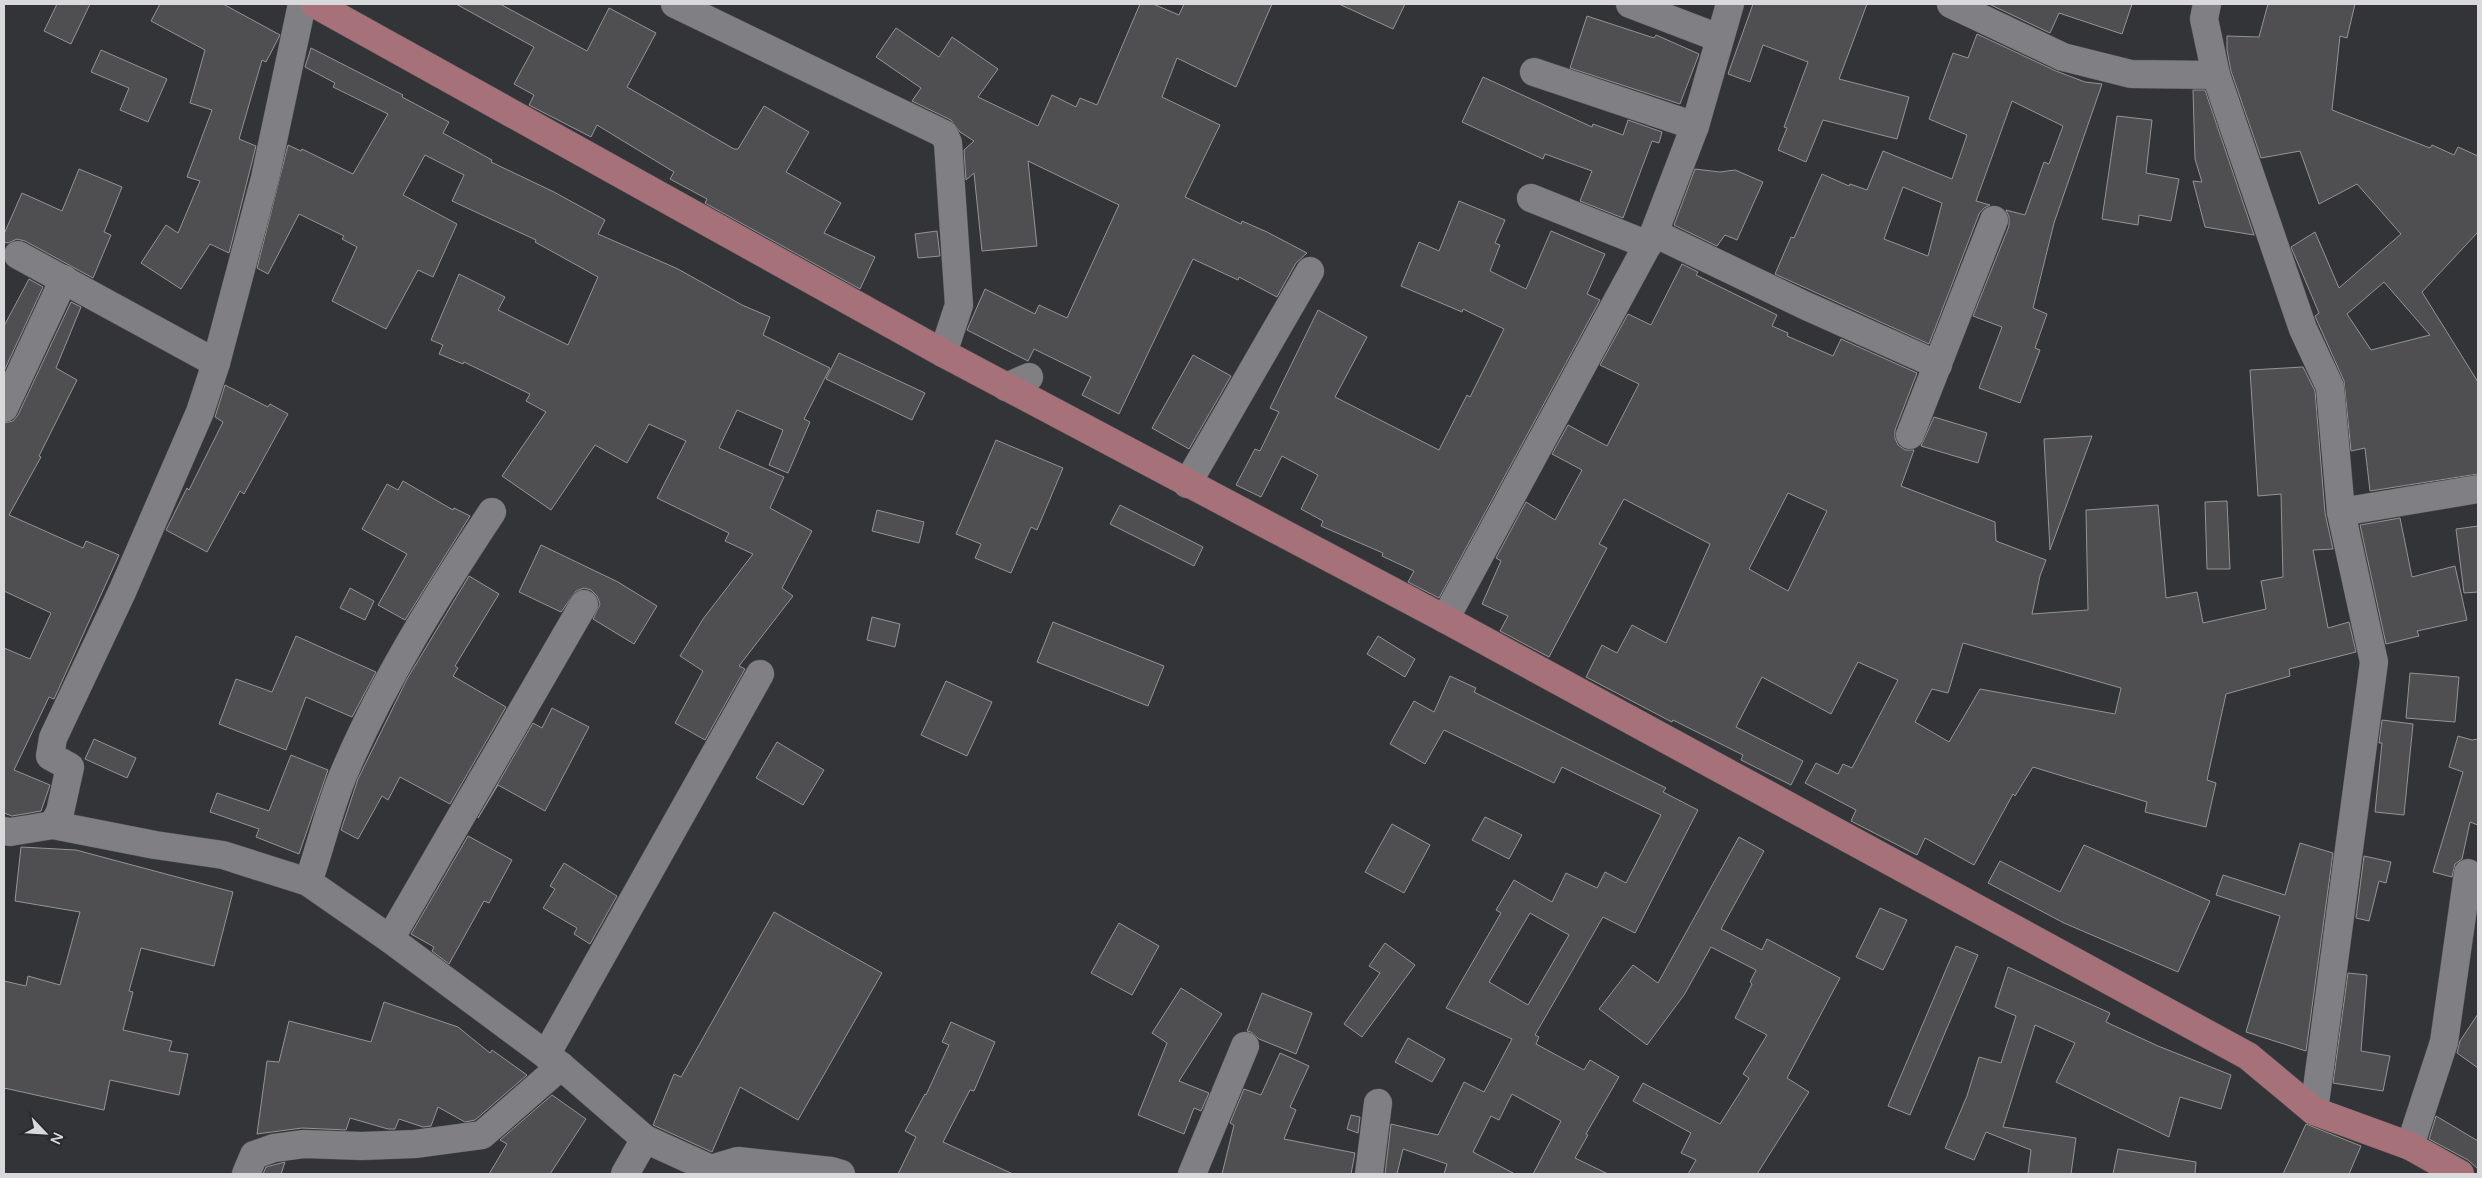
<svg xmlns="http://www.w3.org/2000/svg" width="2482" height="1178" font-family="'Varela Round',sans-serif">
  <rect width="100%" height="100%" fill="#333437"/>
  <g fill="#4f4f52" stroke="#949497" fill-rule="evenodd">
    <polygon points="57,4 90,4 71,44 44,31"/>
    <polygon points="160,4 223,4 280,35 266,62 262,60 239,139 256,146 229,253 210,244 181,289 141,263 166,225 178,233 200,181 187,177 212,110 190,103 205,50 151,21"/>
    <polygon points="456,4 500,4 587,51 609,8 656,33 627,87 734,149 738,149 764,106 809,132 786,172 841,203 824,233 875,257 860,289 705,203 707,199 670,179 674,172 597,125 591,137 529,105 534,95 514,84 534,47"/>
    <polygon points="1140,4 1153,4 1179,15 1184,4 1272,4 1236,87 1177,58 1162,97 1220,125 1185,197 1241,224 1242,221 1267,232 1307,253 1296,263 1277,297 1239,277 1238,280 1193,259 1119,414 1082,395 1091,377 1034,349 1028,361 967,330 985,289 1035,314 1039,305 1067,318 1119,205 1028,161 1037,246 982,251 974,173 966,180 964,150 974,141 960,132 951,120 912,101 921,88 876,57 896,28 939,57 952,37 998,69 978,97 1038,126 1052,95 1076,107 1080,98 1097,105"/>
    <polygon points="1339,4 1405,4 1393,29"/>
    <polygon points="1753,4 1867,4 1839,79 1909,97 1897,139 1823,120 1806,162 1778,150 1787,128 1784,127 1808,62 1763,45 1750,82 1728,74"/>
    <polygon points="1989,4 2132,4 2122,34 2059,13 2050,33"/>
    <path d="M2268,4H2355L2347,38L2340,36L2332,110L2430,148L2432,145L2454,155L2458,147L2478,156V232L2422,292L2478,382V474L2370,491L2365,448L2351,451L2344,381L2318,323L2315,316L2319,313L2291,247L2315,232L2339,288L2401,234L2357,184L2319,204L2300,151L2261,158L2231,71L2227,50V36L2259,37ZM2384,282L2430,335L2371,350L2347,314Z"/>
    <polygon points="1587,16 1654,38 1656,35 1699,54 1680,104 1570,68"/>
    <path d="M1977,34L2056,71L2085,82L2102,84L2054,223L2033,308L2047,314L2035,348L2040,350L2020,403L1979,388L2002,327L1973,316L2009,226V217L2006,210L2025,215L2044,162L2049,164L2063,126L2012,101L1976,201L1990,205L1984,208L1979,214L1929,344L1775,274L1791,237L1794,238L1822,174L1849,186L1850,184L1867,190L1883,151L1952,179L1967,135L1929,119L1953,53L1968,58ZM1903,187L1942,203L1928,256L1884,239Z"/>
    <polygon points="311,48 403,95 402,97 449,122 443,133 492,160 491,162 554,192 605,220 598,234 678,269 742,305 770,317 763,335 830,368 804,419 810,422 788,473 769,465 783,430 737,410 719,448 784,477 770,508 812,531 782,588 793,596 739,666 745,669 705,740 675,723 703,671 680,656 703,619 753,554 725,541 729,533 657,498 686,441 649,424 627,463 595,445 551,510 502,476 546,412 526,401 530,394 464,362 463,364 439,354 443,345 431,340 459,274 505,297 498,310 568,345 598,277 535,242 536,240 452,201 464,175 425,155 403,195 457,224 433,277 418,270 386,329 332,301 357,247 342,239 344,236 299,214 268,274 257,268 288,145 301,151 302,149 353,174 388,114 333,87 335,83 305,67"/>
    <polygon points="101,50 167,79 148,122 120,110 129,88 91,72"/>
    <polygon points="1483,77 1592,127 1593,124 1623,135 1628,120 1662,132 1659,143 1652,141 1623,218 1580,201 1592,171 1545,154 1543,159 1462,122"/>
    <polygon points="2193,90 2205,90 2254,235 2205,227 2193,181 2202,182 2195,159"/>
    <polygon points="2117,116 2152,120 2146,173 2179,179 2171,221 2139,215 2138,225 2102,219"/>
    <polygon points="79,169 122,187 104,232 111,235 93,278 25,241 17,239 8,243 4,242 4,234 22,193 62,211"/>
    <polygon points="1695,169 1720,172 1735,170 1763,182 1737,240 1725,235 1717,246 1674,225"/>
    <polygon points="1459,201 1505,220 1495,243 1500,245 1490,271 1526,289 1551,231 1605,254 1587,294 1600,300 1439,598 1408,582 1414,571 1382,556 1383,553 1321,526 1323,521 1301,509 1318,475 1282,456 1261,497 1236,485 1255,449 1260,451 1279,412 1270,408 1318,310 1367,337 1335,397 1439,450 1467,395 1470,397 1504,329 1463,309 1462,312 1401,286 1419,242 1439,251"/>
    <polygon points="937,231 940,256 918,258 915,234"/>
    <path d="M1682,264L1698,272L1696,275L1777,315L1772,326L1788,333L1787,336L1833,356L1841,339L1917,373L1895,430V438L1898,445L1905,450H1914L1901,486L1995,522L1996,541L2046,560L2040,576L2032,614L2088,610L2086,510L2158,505L2166,598L2197,592L2203,623L2266,609L2261,581L2283,577L2281,494L2258,496L2250,370L2303,367L2315,391L2325,513L2333,549L2313,550L2328,628L2349,622L2356,652L2289,669L2290,676L2226,694L2207,780L2216,783L2206,827L2145,812L2147,802L2033,767L2015,796L2013,794L1974,865L1925,838L1917,855L1851,821L1856,810L1805,783L1816,763L1838,774L1843,764L1852,768L1898,680L1858,662L1831,714L1762,677L1736,727L1803,761L1791,785L1741,760L1743,755L1673,720L1672,722L1586,677L1602,645L1617,653L1632,625L1666,643L1710,544L1624,499L1599,544L1607,548L1549,657L1500,631L1508,616L1482,604L1501,561L1496,558L1526,502L1555,520L1582,470L1552,454L1568,425L1607,446L1639,384L1600,365L1628,314L1651,325ZM1788,493L1827,511L1788,591L1749,569ZM1963,643L2121,688L2115,714L1980,689L1949,742L1915,722L1932,689L1948,693Z"/>
    <polygon points="29,279 43,287 4,371 4,326"/>
    <polygon points="71,302 81,307 56,368 77,380 39,456 41,457 9,515 83,548 86,541 119,555 54,699 49,697 14,770 50,785 41,811 12,816 4,813 4,648 30,659 51,613 4,591 4,423 13,421 18,415"/>
    <polygon points="839,353 925,393 912,420 826,379"/>
    <polygon points="1193,355 1231,376 1189,449 1152,428"/>
    <polygon points="225,385 268,407 270,404 288,414 244,494 240,491 207,552 166,530 187,488 189,490 223,422 215,417"/>
    <polygon points="1934,417 1987,433 1978,463 1921,446"/>
    <polygon points="2092,436 2050,550 2044,439"/>
    <polygon points="996,440 1063,468 1037,530 1031,527 1011,573 975,558 981,544 956,534"/>
    <polygon points="403,481 453,510 454,508 470,516 405,620 378,605 407,554 362,529 387,484 398,490"/>
    <polygon points="2227,501 2230,569 2207,569 2205,502"/>
    <polygon points="1120,505 1203,547 1194,566 1110,524"/>
    <polygon points="877,510 924,522 919,543 872,531"/>
    <polygon points="2400,518 2412,577 2455,566 2467,620 2417,631 2419,636 2386,644 2360,525"/>
    <polygon points="2478,526 2478,592 2464,593 2456,529"/>
    <polygon points="541,545 618,582 657,606 634,644 593,619 600,604 597,596 591,590 584,588 576,591 561,612 519,592"/>
    <polygon points="469,576 499,594 455,666 458,668 453,676 506,707 450,804 400,777 388,800 382,796 358,839 341,830 358,779 407,679"/>
    <polygon points="350,588 374,601 365,620 340,608"/>
    <polygon points="872,617 900,624 895,647 867,640"/>
    <polygon points="1053,622 1164,666 1148,706 1037,662"/>
    <polygon points="296,636 376,672 352,717 306,697 286,750 219,724 236,679 272,692"/>
    <polygon points="1378,636 1415,659 1405,677 1367,654"/>
    <polygon points="2410,673 2459,677 2455,722 2406,718"/>
    <path d="M1450,676L1476,688L1474,692L1666,788L1663,792L1698,810L1635,933L1603,917L1535,1035L1539,1037L1536,1044L1584,1070L1590,1060L1619,1077L1586,1134L1588,1135L1575,1158L1608,1174H1533L1561,1121L1512,1094L1499,1120L1491,1116L1473,1152L1515,1174H1444L1447,1164L1403,1149L1397,1174H1385L1391,1124L1438,1135L1464,1082L1484,1092L1512,1039L1446,1008L1501,913L1496,910L1514,880L1552,902L1566,873L1597,888L1605,872L1626,883L1661,815L1562,767L1554,783L1444,730L1425,764L1390,744L1414,701L1434,712ZM1530,913L1569,935L1528,1005L1489,982Z"/>
    <polygon points="946,681 992,702 967,756 921,735"/>
    <polygon points="552,708 589,727 545,811 498,785 478,818 533,723 542,728"/>
    <polygon points="2382,720 2413,724 2404,815 2375,812 2382,743 2379,743"/>
    <polygon points="2458,736 2472,740 2478,739 2478,825 2470,822 2462,859 2455,864 2452,877 2433,872 2463,772 2449,767"/>
    <polygon points="94,739 136,758 127,778 85,759"/>
    <polygon points="777,742 824,770 803,805 756,778"/>
    <polygon points="291,755 328,770 299,854 256,837 259,829 210,812 217,793 269,811"/>
    <polygon points="1485,817 1522,835 1509,859 1472,840"/>
    <polygon points="1392,824 1430,845 1404,893 1365,872"/>
    <polygon points="468,836 512,860 489,903 484,901 449,964 432,951 434,947 411,934"/>
    <polygon points="1739,837 1764,851 1721,929 1762,950 1767,939 1840,978 1787,1078 1809,1092 1757,1174 1688,1174 1696,1160 1681,1153 1691,1133 1633,1101 1643,1083 1720,1124 1749,1078 1743,1074 1767,1035 1735,1018 1752,984 1750,982 1756,970 1711,947 1684,995 1647,1045 1599,1009 1633,965 1658,983"/>
    <polygon points="2300,843 2333,853 2306,1051 2246,1032 2280,916 2216,895 2223,875 2285,895"/>
    <polygon points="2084,845 2210,901 2178,972 2064,923 1988,883 2000,861 2060,892"/>
    <polygon points="21,847 76,850 233,892 214,966 141,948 129,991 133,992 123,1030 172,1041 169,1051 188,1054 179,1095 110,1080 104,1110 4,1088 4,981 26,986 28,976 60,985 80,912 15,901"/>
    <polygon points="2364,856 2391,862 2386,883 2379,881 2369,921 2356,918"/>
    <polygon points="564,863 617,896 590,944 574,934 577,928 543,908 555,889 550,886"/>
    <polygon points="1880,908 1907,920 1883,970 1856,957"/>
    <polygon points="774,912 882,973 798,1120 740,1087 712,1152 653,1125 674,1074 681,1077"/>
    <polygon points="1119,923 1159,946 1132,995 1091,973"/>
    <polygon points="1385,943 1415,965 1362,1037 1344,1024 1380,973 1369,966"/>
    <polygon points="1956,946 1978,955 1910,1115 1888,1106"/>
    <polygon points="2008,967 2110,1013 2106,1022 2158,1046 2231,1075 2221,1109 2180,1097 2169,1137 2056,1082 2075,1043 2035,1025 2003,1127 2076,1138 2071,1174 2028,1174 2031,1150 1986,1132 1974,1160 1945,1148 1967,1096 1979,1057 2001,1063 2016,1016 1995,1007"/>
    <polygon points="2348,973 2367,975 2361,1051 2390,1056 2383,1091 2333,1083"/>
    <polygon points="1181,988 1222,1014 1179,1081 1209,1093 1201,1111 1194,1108 1184,1134 1138,1115 1167,1043 1152,1033"/>
    <polygon points="1262,993 1312,1013 1296,1054 1259,1039 1251,1032 1247,1031"/>
    <polygon points="384,1002 458,1027 490,1053 492,1050 527,1075 475,1120 465,1122 438,1107 431,1126 423,1127 399,1119 395,1129 388,1129 350,1118 346,1130 302,1128 257,1134 267,1061 279,1062 289,1021 371,1042"/>
    <polygon points="2478,1014 2478,1068 2457,1053 2460,1041"/>
    <polygon points="951,1022 995,1042 974,1091 970,1090 943,1142 1013,1174 898,1174 916,1137 905,1131 925,1094 926,1095 949,1045 942,1042"/>
    <polygon points="1408,1038 1445,1059 1432,1082 1395,1062"/>
    <polygon points="1280,1053 1309,1066 1290,1107 1296,1110 1284,1139 1355,1153 1351,1174 1222,1174 1234,1125 1230,1123 1244,1089 1261,1095"/>
    <polygon points="552,1095 586,1119 550,1174 489,1174 507,1144 500,1140"/>
    <polygon points="1351,1115 1360,1117 1358,1133 1347,1129"/>
    <polygon points="2436,1116 2478,1141 2478,1169 2468,1160 2429,1139"/>
    <polygon points="2306,1124 2361,1146 2349,1174 2283,1174"/>
    <polygon points="2118,1149 2196,1162 2195,1174 2113,1174"/>
    <polygon points="285,1162 281,1174 263,1174 266,1167"/>
  </g>
  <g fill="none" stroke-linecap="round" stroke-linejoin="round">
    <g stroke="#505053" stroke-width="29">
      <g id="minor">
        <polyline points="675,4 944,134 948,143 959,305 943,353"/>
        <polyline points="1630,4 1719,38"/>
        <polyline points="1951,4 2063,57 2131,74 2216,75"/>
        <polyline points="2207,4 2204,19 2216,75 2303,329 2330,387 2341,512 2374,662 2314,1111"/>
        <polyline points="1534,72 1695,126"/>
        <polyline points="1531,198 1648,245"/>
        <polyline points="1654,233 1804,305 1938,365"/>
        <polyline points="18,255 216,363"/>
        <polyline points="1006,387 1029,377"/>
        <polyline points="4,408 64,279"/>
        <polyline points="1910,435 1994,220"/>
        <polyline points="1187,484 1310,271"/>
        <polyline points="2341,512 2478,489"/>
        <polyline points="1445,619 1654,233 1695,126 1730,4"/>
        <polyline points="53,825 60,812 70,767 50,756 53,738 122,592 200,412 216,363 265,178 302,4"/>
        <polyline points="4,831 10,832 53,825 155,845 223,855 308,882 390,939 561,1066 645,1139 711,1169 738,1161 831,1171 841,1174"/>
        <path d="M308,882C321,846 329,808 344,773C383,681 437,595 492,512"/>
        <polyline points="390,939 584,604"/>
        <polyline points="546,1055 760,674"/>
        <polyline points="2410,1146 2444,1042 2468,873"/>
        <polyline points="246,1174 254,1155 274,1148 304,1144 362,1146 415,1144 482,1135 561,1066"/>
        <polyline points="625,1174 645,1139"/>
        <polyline points="1192,1174 1245,1046"/>
        <polyline points="1369,1174 1378,1103"/>
      </g>
    </g>
    <g stroke="#505053" stroke-width="29">
      <polyline id="major" points="315,4 943,353 1445,619 2248,1056 2314,1111 2410,1146 2460,1174"/>
    </g>
    <use href="#minor" stroke="#808084" stroke-width="28"/>
    <use href="#major" stroke="#a77179" stroke-width="28"/>
  </g>
  <rect width="2482" height="1178" fill="none" stroke="#d9d9db" stroke-width="10"/>
  <g transform="translate(45 1133) rotate(115)" stroke="#292a2d" stroke-width="4" paint-order="stroke">
  <path d="M0-4L9 19L0 12L-9 19Z" fill="#d9d9db"/>
  <text y="-8" font-size="14" font-weight="bold" text-anchor="middle" fill="#d9d9db">N</text>
  </g>
</svg>
